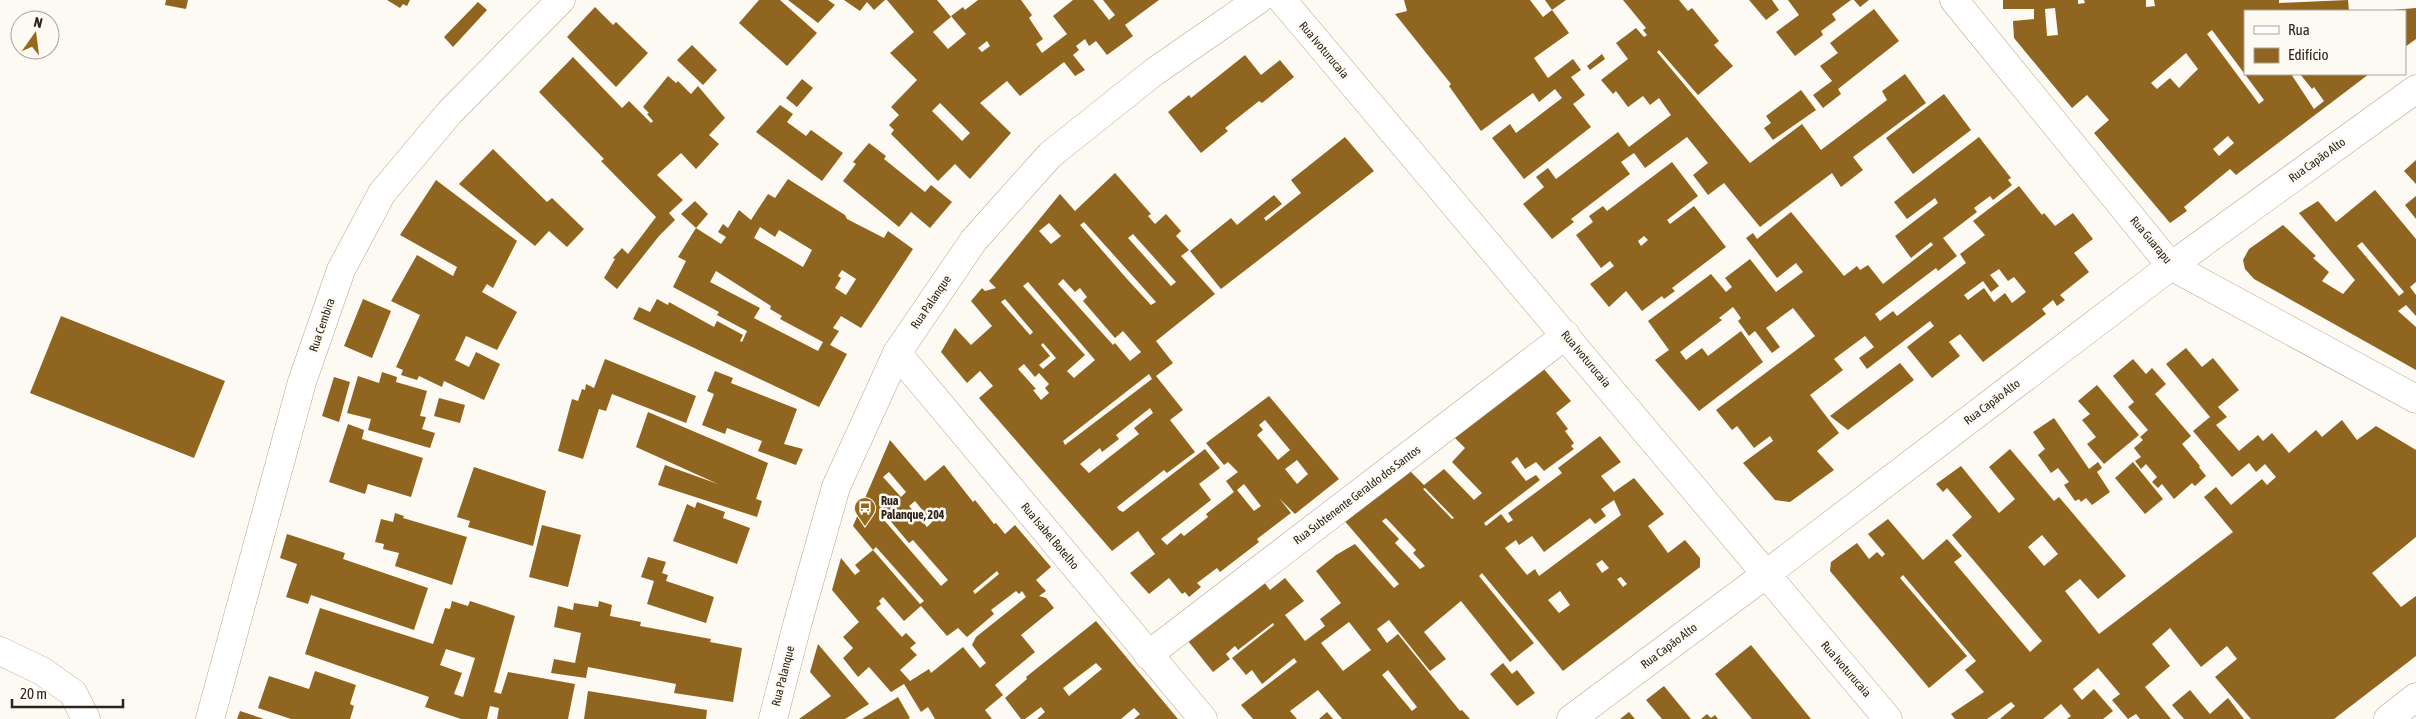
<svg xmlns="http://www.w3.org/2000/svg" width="2416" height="719" font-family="'Asap Condensed',sans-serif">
  <rect width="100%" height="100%" fill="#fdf9f3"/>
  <g fill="#90651f" fill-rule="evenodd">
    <polygon points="166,0 188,0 186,9 165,5"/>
    <polygon points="387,0 410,0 407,6 403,4 400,8"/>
    <polygon points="759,0 780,0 817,33 787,66 739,23"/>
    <polygon points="788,0 828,0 835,5 818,23"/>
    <polygon points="844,0 885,0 874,10 867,2 860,11"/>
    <path d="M887,0H937L951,17L933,32L948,49L966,34L951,16L963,7L965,10L978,0H1021L1032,15L1029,18L1043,39L1036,44L1042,53L1067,34L1053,16L1073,0H1093L1109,20L1115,15L1103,0H1159L1125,25L1133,36L1107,55L1096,41L1089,46L1085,39L1076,46L1079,50L1073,55L1085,70L1075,76L1064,62L1020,96L1007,81L980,103L1011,133L970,179L955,164L938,181L891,134L894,130L889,125L899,115L891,107L917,80L890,53L914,32ZM987,41L990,46L982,52L978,48ZM940,103L970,133L962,141L932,111Z"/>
    <polygon points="1404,0 1530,0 1543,17 1552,10 1569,33 1534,58 1548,78 1573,59 1581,70 1571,77 1585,95 1573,104 1591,127 1524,179 1492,138 1510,124 1516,133 1562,98 1555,89 1539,102 1533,93 1481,131 1449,86 1451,84 1395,14 1407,11"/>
    <polygon points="1545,0 1566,0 1552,10"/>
    <polygon points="1623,0 1679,0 1688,11 1692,8 1719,41 1714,45 1733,66 1698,95 1659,50 1657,52 1750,163 1802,124 1821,150 1887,100 1882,91 1905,74 1926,103 1853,157 1863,170 1841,187 1832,173 1760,227 1724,183 1708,195 1693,175 1708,163 1687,137 1645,168 1634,153 1621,162 1630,174 1571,219 1574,222 1552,239 1523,204 1544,187 1536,177 1548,168 1556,179 1618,132 1629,147 1671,115 1659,98 1650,105 1643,96 1628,107 1616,91 1613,94 1601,80 1628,59 1616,43 1636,28 1644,37 1647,35 1643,30 1646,28"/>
    <polygon points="1749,0 1772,0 1779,10 1766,20"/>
    <polygon points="1788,0 1851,0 1832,14 1836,20 1821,31 1823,35 1795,56 1776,32 1799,15"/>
    <polygon points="1854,0 1869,0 1860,7"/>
    <path d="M2003,0H2078V4L2085,3L2084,0H2146V7L2155,6L2154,0H2279V3L2348,0L2349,11H2245V74H2291L2314,109L2324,101L2314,87L2312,89L2300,74H2369L2236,175L2230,169L2184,207L2187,211L2170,223L2094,133L2109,120L2087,95L2072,108L2014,38L2013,21L2034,19V9H2003ZM2055,8L2058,35L2047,36L2045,9ZM2212,30L2264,100L2259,104L2207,34ZM2186,53L2198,69L2179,88L2170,78L2157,89L2151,83ZM2228,136L2234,143L2219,156L2213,149Z"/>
    <polygon points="478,2 487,10 453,47 444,37"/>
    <polygon points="595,7 613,25 616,22 648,53 616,87 567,37"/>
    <polygon points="2416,8 2416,39 2405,47 2405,11 2392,10"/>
    <polygon points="1874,9 1899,41 1838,89 1841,94 1823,108 1813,95 1832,81 1820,66 1838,53 1830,43"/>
    <polygon points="692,45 717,70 703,85 677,60"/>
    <polygon points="1602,54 1605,59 1590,70 1587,66"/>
    <polygon points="1245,55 1261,75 1280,60 1294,77 1262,103 1259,101 1225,128 1228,131 1201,153 1168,112 1189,95 1191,98"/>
    <polygon points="573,57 622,108 629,101 651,123 653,121 647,114 649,113 643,107 668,76 676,83 678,81 691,94 698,86 725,118 709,135 719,144 696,169 681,153 657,175 683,200 669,213 675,220 659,236 617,289 604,278 615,259 613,258 622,248 628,254 656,217 601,161 604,159 539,92"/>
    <polygon points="802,79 813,88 797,107 786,98"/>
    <polygon points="1801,90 1816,110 1773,140 1764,128 1771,123 1766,116"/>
    <polygon points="1944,94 1971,130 1913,174 1886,138"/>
    <polygon points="780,105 793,114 787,122 806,136 811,130 843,153 822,181 756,132"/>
    <polygon points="1345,137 1374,171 1221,289 1190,251 1231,218 1237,225 1274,195 1282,204 1264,218 1266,221 1301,193 1291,180"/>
    <path d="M1979,137L2011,178L2008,180L2012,185L1993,200L1990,196L1974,208L1977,212L1943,238L1957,256L1938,271L1936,268L1875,314L1880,321L1893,311L1897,316L1966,263L1960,254L1985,235L1973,221L2019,186L2042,215L2044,213L2055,226L2073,213L2093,239L2074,253L2089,272L2060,295L2065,300L2057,306L2053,300L2042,309L2046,314L1983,362L1960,334L1949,342L1960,356L1932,378L1907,347L1934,326L1930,321L1867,369L1859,358L1874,347L1865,336L1834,359L1843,370L1810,395L1839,433L1817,451L1834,470L1790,502L1775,500L1743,463L1773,441L1770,436L1754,448L1737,426L1732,430L1716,410L1815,336L1793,308L1766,328L1780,347L1772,353L1755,331L1749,336L1738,321L1741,318L1733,307L1719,318L1722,320L1680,352L1686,360L1702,348L1708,356L1741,331L1763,362L1699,411L1655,360L1669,350L1648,321L1711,274L1726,292L1732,287L1725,278L1750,259L1776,292L1803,272L1796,263L1777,278L1746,238L1753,233L1757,239L1791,212L1844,276L1857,266L1860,270L1868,265L1883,284L1933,245L1931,242L1911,258L1895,236L1938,203L1935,198L1907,219L1894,202ZM1999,269L2008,281L2014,277L2026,292L2012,303L2005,293L1994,302L1984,288L1968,300L1964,295L1983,281L1991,292L1999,286L1990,275Z"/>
    <polygon points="869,143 886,156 884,159 925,192 931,185 952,202 930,228 911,212 899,227 843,181 856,164 853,162"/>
    <polygon points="493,149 547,202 552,198 584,229 567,247 549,231 535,246 459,184"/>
    <polygon points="2416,160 2416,184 2404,171"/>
    <path d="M1672,162L1698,196L1667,220L1670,224L1694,206L1726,247L1672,288L1675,291L1664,299L1662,296L1642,311L1626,291L1609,307L1590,284L1614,266L1610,261L1601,268L1576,235L1593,222L1589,216L1603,206L1607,211ZM1644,236L1648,240L1641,246L1638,241Z"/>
    <path d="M1115,173L1151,214L1148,216L1155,224L1166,214L1181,231L1176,236L1189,250L1181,256L1215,294L1156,341L1173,363L1156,376L1183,410L1170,420L1195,452L1167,473L1164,470L1117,507L1119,510L1123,512L1205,449L1220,468L1199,484L1211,500L1161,539L1167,545L1181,533L1184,536L1208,517L1206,514L1234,492L1226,481L1238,472L1228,462L1224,465L1206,443L1269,396L1339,479L1295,514L1279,498L1291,513L1257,539L1259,542L1220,572L1217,568L1197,583L1201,587L1189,597L1185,592L1182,594L1169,578L1149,594L1130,573L1155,554L1138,531L1112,551L979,398L993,386L980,371L967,383L941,352L955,328L971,345L992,326L971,301L982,288L985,291L996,288L989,281L1060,194L1075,211ZM1084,222L1112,253L1156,302L1151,305L1127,279L1080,225ZM1049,223L1061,236L1051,244L1039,231ZM1133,234L1176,282L1171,286L1128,238ZM1063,279L1075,292L1080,288L1087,297L1083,301L1115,338L1123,331L1141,352L1130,361L1115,343L1113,345L1058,284ZM1028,282L1095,360L1074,378L1067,371L1085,355L1023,286ZM1005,299L1033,332L1030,335L1001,302ZM1043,343L1056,358L1043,369L1039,365L1050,356L1041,345ZM1024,364L1035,377L1039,373L1049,384L1045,388L1049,393L1041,400L1033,390L1036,389L1018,369ZM1149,374L1152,379L1065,445L1063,441ZM1150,408L1153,413L1134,428L1139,434L1089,473L1080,464L1100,448L1102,452L1119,439L1116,435ZM1265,420L1290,450L1278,460L1257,435L1263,430L1259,425ZM1297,460L1308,474L1297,484L1285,469ZM1244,484L1261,506L1254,511L1237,490Z"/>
    <path d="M788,179L845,215L847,219L884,238L888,231L913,249L861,328L841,316L833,328L839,331L830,345L847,354L819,407L633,319L639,307L650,312L657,299L668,305L669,302L714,327L717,321L743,335L740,341L742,342L747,331L717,315L719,312L673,287L686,261L678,257L696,228L721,244L726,237L718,232L723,224L728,228L739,210L751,220L768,194L775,198ZM760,227L775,237L779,230L812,250L803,267L754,238ZM842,270L856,279L846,295L835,288L841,278L838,276ZM716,271L771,306L770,309L782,316L780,319L823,342L818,351L754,318L760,308L710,282Z"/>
    <polygon points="436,180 517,241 493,288 487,284 482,292 517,312 497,350 466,336 455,360 469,367 476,352 500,364 484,400 444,381 442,387 419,376 417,380 401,375 403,370 396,367 420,315 391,301 417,255 453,276 457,267 400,235"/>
    <path d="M2375,190L2416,239V282L2410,287L2416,295V316L2406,305L2398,311L2416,327V370L2254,279L2245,269L2243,260L2249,249L2283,225L2316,256L2313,258L2329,272L2322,281L2343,294L2355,280L2299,213L2318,201L2336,222ZM2362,242L2404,292L2399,296L2357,246Z"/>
    <polygon points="2416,196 2416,219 2405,205"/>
    <polygon points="695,201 708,214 696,228 681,214"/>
    <polygon points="363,299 391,311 372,358 344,346"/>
    <polygon points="61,316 225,381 194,458 30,393"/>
    <path d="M2186,348L2202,367L2213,358L2239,390L2218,407L2227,417L2216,425L2239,451L2258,435L2263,441L2272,433L2289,453L2316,430L2322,437L2342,420L2357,440L2376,426L2416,450V537L2372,573L2401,607L2416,596V656L2334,719H2251L2215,677L2237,659L2227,646L2201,667L2170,628L2152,644L2170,666L2145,687L2171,719H2140L2136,714L2128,719L2112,700L2120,694L2098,668L2073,689L2082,700L2094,689L2113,711L2103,719H2067L2071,716L2061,704L2043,719H2000L2015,706L2011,702L1987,719H1955L1951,714L1984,692L1965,670L1976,661L1903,575L1900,578L1967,656L1929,688L1830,571L1831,562L1857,543L1869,559L1877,552L1882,557L1885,554L1868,534L1888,519L1923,560L1947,539L1962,556L1954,562L2030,652L2042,641L1952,535L1972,517L1947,488L1943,492L1936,484L1961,466L1999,513L2015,499L1989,467L2010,449L2054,501L2059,497L2126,576L2098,599L2080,579L2065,591L2099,634L2233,532L2204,497L2216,487L2231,505L2262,479L2267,485L2276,477L2265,464L2256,472L2249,463L2232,477L2193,431L2210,417L2166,364ZM2042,535L2058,554L2044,566L2028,547Z"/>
    <polygon points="605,359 696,396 686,423 612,394 606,411 599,409 583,459 558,451 572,399 578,401 582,389 585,390 586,384 594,388"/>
    <polygon points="2133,359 2146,374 2152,368 2166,384 2155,394 2191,436 2182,444 2200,466 2199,467 2206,476 2195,486 2192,483 2174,499 2162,484 2158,488 2152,482 2157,477 2146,464 2141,469 2135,461 2141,457 2134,448 2143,440 2140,437 2148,430 2128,407 2134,402 2113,376"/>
    <polygon points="1900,363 1914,380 1848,430 1830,416"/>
    <path d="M1543,368L1571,401L1556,413L1568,429L1565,431L1574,443L1571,446L1574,449L1544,471L1536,462L1525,469L1517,457L1511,462L1526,481L1536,475L1540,480L1484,523L1486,526L1501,514L1508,523L1513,520L1508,513L1562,473L1558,468L1600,436L1621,462L1601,476L1614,492L1634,478L1664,514L1648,526L1668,553L1685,540L1700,558V567L1563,671L1482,573L1479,576L1534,643L1510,662L1461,601L1424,632L1446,659L1430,671L1389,620L1377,629L1387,643L1398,634L1460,711L1462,710L1470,719H1342L1318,690L1290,711L1297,719H1253L1241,705L1297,662L1294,658L1262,684L1252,670L1246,675L1232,658L1274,625L1273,623L1238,650L1235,646L1226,654L1230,659L1213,672L1184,636L1261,578L1270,590L1285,578L1304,601L1285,615L1305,641L1325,626L1320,619L1341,603L1316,571L1336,555L1355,544L1394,588L1399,584L1342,518L1408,469L1424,485L1444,469L1474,500L1482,493L1452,462L1465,448L1453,436ZM1425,488L1454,518L1452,519L1423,489ZM1614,500L1621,515L1539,576L1535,569L1527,575L1505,548L1516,540L1519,545L1532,536L1544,552L1590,518L1595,524L1606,516L1601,509ZM1386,518L1416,550L1413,553L1425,566L1420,569L1395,543L1399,539L1382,521ZM1602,560L1609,568L1602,573L1596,564ZM1621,577L1627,584L1623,587L1617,579ZM1560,591L1570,605L1559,613L1548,600ZM1349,622L1371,650L1343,671L1321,643ZM1388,670L1417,707L1412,711L1382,675Z"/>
    <polygon points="715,371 733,378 731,383 797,409 784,444 803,449 796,465 758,451 762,441 727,428 725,434 702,425 714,394 707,391"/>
    <polygon points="382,372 397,377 396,382 427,391 420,416 426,417 422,429 435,433 430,448 368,430 371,419 347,413 358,376 379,383"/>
    <polygon points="334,377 350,382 339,422 322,416"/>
    <polygon points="2097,385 2139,435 2104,464 2087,444 2096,437 2082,420 2090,414 2078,401"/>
    <polygon points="439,398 465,405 460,423 434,416"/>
    <polygon points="648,412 768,463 756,499 762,501 757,517 658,485 665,465 718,484 636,447"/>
    <polygon points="2054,418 2089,469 2098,462 2102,468 2097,472 2110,492 2092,505 2086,498 2081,502 2079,499 2075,501 2064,485 2069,482 2058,468 2051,473 2038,455 2045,449 2033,432"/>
    <polygon points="348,424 364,430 362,439 423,458 411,497 368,484 365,494 329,482"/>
    <path d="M890,440L925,481L944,465L973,502L975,500L994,524L996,523L1005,534L1015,525L1051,567L1036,580L1046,591L1039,596L1046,598L1054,608L1021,635L1035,652L995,685L1003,695L985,710L992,719H935L928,707L921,712L904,684L891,692L869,667L858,677L843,658L853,648L843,637L859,622L832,590L841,558L855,575L860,571L855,565L873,550L920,604L924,601L876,547L873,550L853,526ZM889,472L906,492L901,497L883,477ZM915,501L932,522L927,527L909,506ZM887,517L909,543L913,540L948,580L941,586L884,520ZM997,571L999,574L975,594L973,591ZM1016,591L1019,594L1022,591L1026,597L976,637L972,645L986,663L980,668L963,647L931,673L929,669L910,681L900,670L917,655L910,648L916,643L906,633L902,637L876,608L881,604L879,601L883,597L904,621L921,606L947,636L958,628L967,637L994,614L991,610Z"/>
    <polygon points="2133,462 2163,499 2145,514 2115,478"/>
    <polygon points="474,467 546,491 533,546 468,527 470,521 457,517"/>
    <polygon points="697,502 725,512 723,518 750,528 737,564 673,541 687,504 695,508"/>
    <polygon points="395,513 404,516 403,518 467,537 452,585 395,566 399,553 383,549 384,544 375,542 381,519 393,522"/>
    <polygon points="542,525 581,535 568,587 529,577"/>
    <polygon points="287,534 345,553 343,559 428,588 414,630 311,595 308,604 286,597 297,564 280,558"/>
    <polygon points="648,557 666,562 662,573 668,575 666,581 714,597 706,623 647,604 654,581 641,577"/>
    <path d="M452,601L468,606L470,601L515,616L494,692L501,694L508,672L575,684L568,719H497L499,708L490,706L487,719H461L425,707L429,697L305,654L320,608L433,644L445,608L450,609ZM446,649L475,658L463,697L454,694L462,673L440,665Z"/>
    <polygon points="599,601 612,605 610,616 641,622 640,626 711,639 710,642 742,648 733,702 674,693 676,684 588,667 586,678 551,673 554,659 575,663 581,633 554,627 558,606 573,610 574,603 598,607"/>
    <path d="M1096,621L1117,646L1178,719H1134L1140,714L1134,708L1121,719H1037L1045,712L1041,707L1025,719H1021L1005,698L1027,679L1026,677ZM1096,663L1102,669L1069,696L1063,688Z"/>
    <polygon points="818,644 869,704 845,719 799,719 831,696 810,672"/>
    <polygon points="1751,645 1811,719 1752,719 1715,674"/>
    <polygon points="1503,663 1512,674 1517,670 1535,693 1517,706 1490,674"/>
    <polygon points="315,671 356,685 350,704 354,706 350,719 291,719 258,708 269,676 309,689"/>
    <polygon points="1664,686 1691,719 1662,719 1646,700"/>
    <polygon points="2190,690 2210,714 2228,698 2244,719 2184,719 2172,705"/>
    <polygon points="588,691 707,710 706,719 584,719"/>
    <polygon points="898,697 910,718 908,719 862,719"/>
    <polygon points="240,711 264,719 237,719"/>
    <polygon points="1327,712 1333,719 1319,719"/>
    <polygon points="1629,712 1635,719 1620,719"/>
    <polygon points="1707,714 1711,718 1715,715 1718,719 1701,719"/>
  </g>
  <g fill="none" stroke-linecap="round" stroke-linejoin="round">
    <g stroke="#b9a589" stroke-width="29">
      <g id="minor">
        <polyline points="1282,0 1888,719"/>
        <polyline points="1954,0 2171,266 2416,399"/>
        <polyline points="897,353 1203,719"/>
        <polyline points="0,651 42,671 73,693 86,719"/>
        <polyline points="1148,655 1566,335"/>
        <polyline points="210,719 302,382 341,270 382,193 450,112 561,0"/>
        <polyline points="773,719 797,625 836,487 897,353 974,240 1050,155 1154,72 1258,0"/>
        <polyline points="1571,719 1765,575 2171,266 2416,89"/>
        <polyline points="2388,719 2416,697"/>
      </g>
    </g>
    <use href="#minor" stroke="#fff" stroke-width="28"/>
  </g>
  <defs>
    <g id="bus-pin" transform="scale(1.125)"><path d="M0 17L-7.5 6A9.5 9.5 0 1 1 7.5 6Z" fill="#976918" stroke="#fdf9f3"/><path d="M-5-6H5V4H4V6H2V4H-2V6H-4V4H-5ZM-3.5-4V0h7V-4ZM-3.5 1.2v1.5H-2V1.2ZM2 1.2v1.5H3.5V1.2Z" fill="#fff"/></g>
  </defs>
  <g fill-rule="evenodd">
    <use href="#bus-pin" x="865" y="508"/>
  </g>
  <g text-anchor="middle" stroke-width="5" stroke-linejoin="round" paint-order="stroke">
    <g font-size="12" fill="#2c2419" stroke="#fdf9f3">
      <text transform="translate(1324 50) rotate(50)" y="4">Rua Ivoturucaia</text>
      <text transform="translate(2317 160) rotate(-36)" y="4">Rua Capão Alto</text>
      <text transform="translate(2151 240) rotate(50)" y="4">Rua Guarapu</text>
      <text transform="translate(931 302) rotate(-56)" y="4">Rua Palanque</text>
      <text transform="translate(322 325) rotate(-71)" y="4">Rua Cembira</text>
      <text transform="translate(1586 359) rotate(50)" y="4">Rua Ivoturucaia</text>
      <text transform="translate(1992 402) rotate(-37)" y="4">Rua Capão Alto</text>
      <text transform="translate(1357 495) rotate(-37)" y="4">Rua Subtenente Geraldo dos Santos</text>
      <text transform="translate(1050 536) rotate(50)" y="4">Rua Isabel Botelho</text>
      <text transform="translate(1669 646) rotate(-37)" y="4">Rua Capão Alto</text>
      <text transform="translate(1846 669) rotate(49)" y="4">Rua Ivoturucaia</text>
      <text transform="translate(783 676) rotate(-76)" y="4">Rua Palanque</text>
    </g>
    <g font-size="12" font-weight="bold" fill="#2c2419" stroke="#fdf9f3" text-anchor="start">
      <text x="881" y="505">Rua<tspan x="881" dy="14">Palanque, 204</tspan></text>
    </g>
  </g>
  <rect x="2244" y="10" width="162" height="65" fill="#fdf9f3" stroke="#a9a49c"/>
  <rect x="2254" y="26" width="25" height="8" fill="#ffffff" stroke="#a9a49c"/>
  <text x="2288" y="35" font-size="15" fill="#2c2419">Rua</text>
  <rect x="2254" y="48" width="25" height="15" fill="#90651f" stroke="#a9a49c"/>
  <text x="2288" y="60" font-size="15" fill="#2c2419">Edifício</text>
  <g transform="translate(35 35) rotate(14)"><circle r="24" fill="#fdf9f3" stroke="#a9a49c"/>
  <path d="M0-4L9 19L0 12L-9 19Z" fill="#976918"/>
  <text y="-8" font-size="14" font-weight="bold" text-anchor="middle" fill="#2c2419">N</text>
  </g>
  <path d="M12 699v8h111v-8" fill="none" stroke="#2c2419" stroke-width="2.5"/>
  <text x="20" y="699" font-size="15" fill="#2c2419" stroke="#fdf9f3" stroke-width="4" paint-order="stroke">20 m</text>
</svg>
